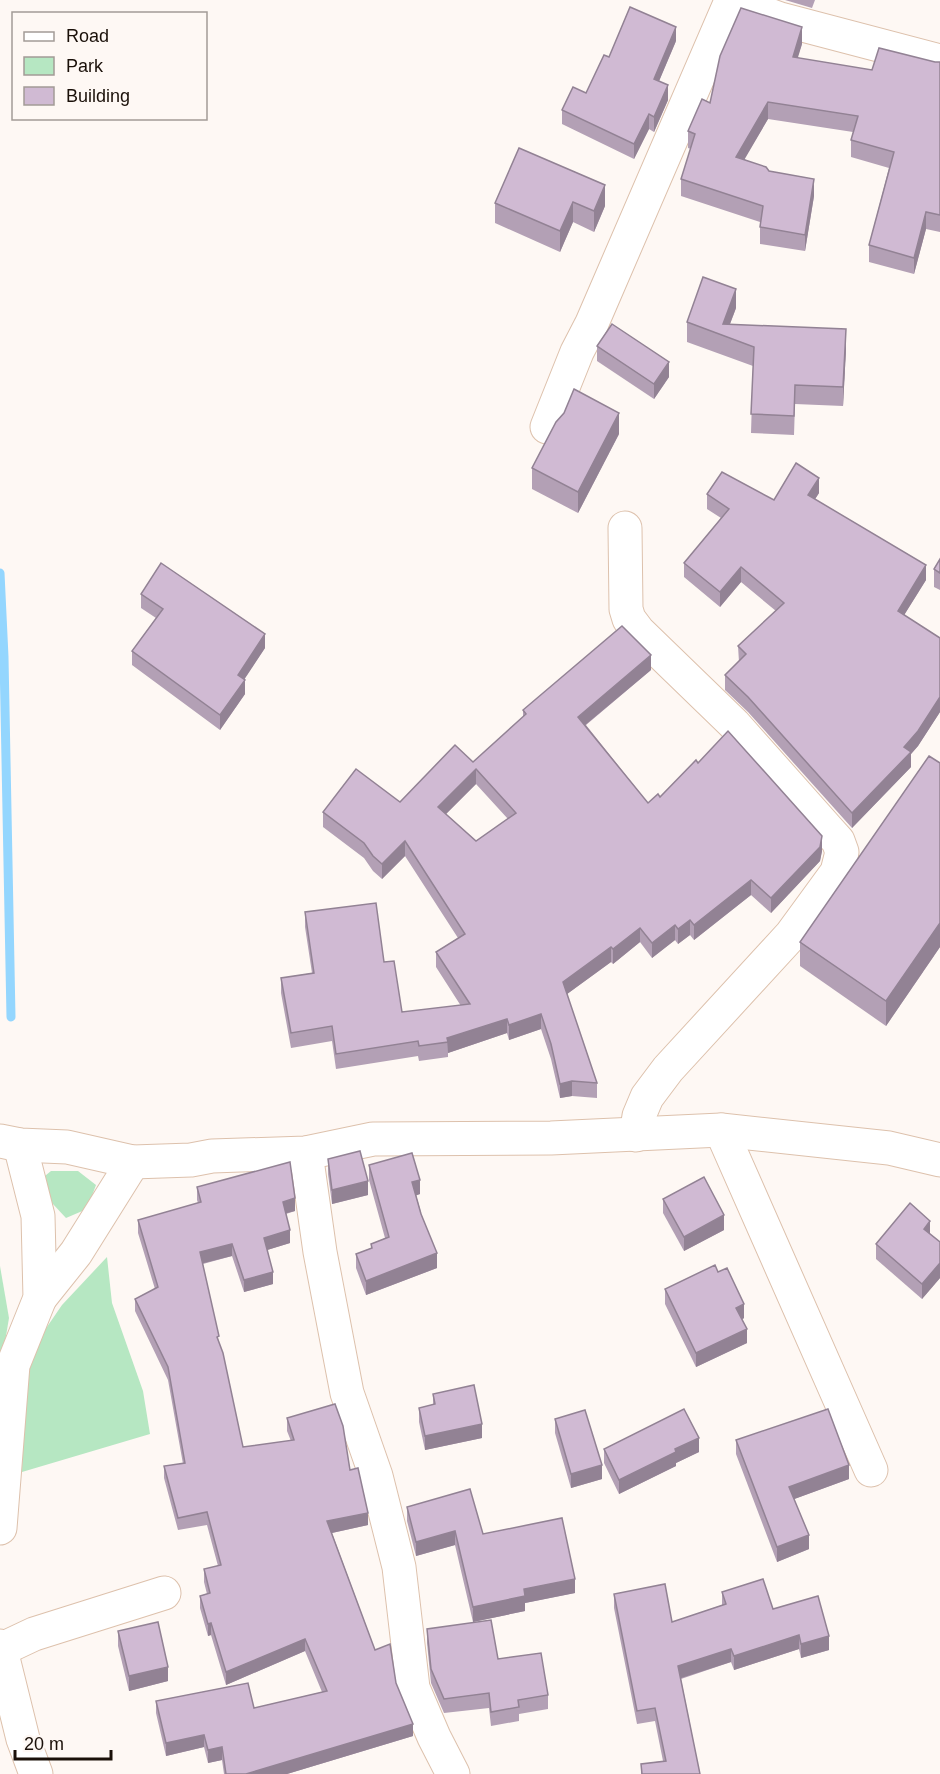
<svg xmlns="http://www.w3.org/2000/svg" width="940" height="1774" font-family="Arial,sans-serif">
  <rect width="100%" height="100%" fill="#fef8f4"/>
  <g fill="#b6e7c2">
    <polygon points="51,1171 78,1171 96,1185 87,1209 66,1218 52,1203 40,1180"/>
    <polygon points="107,1257 112,1303 143,1391 150,1434 22,1472 24,1375 38,1340 62,1305"/>
    <polygon points="0,1266 9,1318 0,1372"/>
  </g>
  <g fill="none" stroke-linecap="round" stroke-linejoin="round">
    <polyline stroke="#94d6fe" stroke-width="9" points="0,573 4,657 11,1017"/>
    <g stroke="#ddc1ac" stroke-width="35">
      <g id="minor">
        <polyline points="547,427 577,352 592,323 731,1 780,19 940,61"/>
        <polyline points="625,528 626,609 629,619 638,631 734,724 829,831 838,841 842,852 837,872 791,935 668,1069 647,1097 639,1116 636,1135"/>
        <polyline points="721,1130 871,1470"/>
        <polyline points="0,1141 20,1145 67,1147 133,1162 191,1160 212,1156 306,1153 373,1139 551,1138 721,1130 889,1148 940,1160"/>
        <polyline points="306,1153 320,1252 347,1393 376,1476 399,1567 413,1688 434,1737 453,1774"/>
        <polyline points="40,1298 76,1253 133,1162"/>
        <polyline points="0,1528 13,1365 40,1298 38,1216 20,1145"/>
        <polyline points="0,1646 23,1739 36,1774"/>
        <polyline points="0,1650 34,1634 164,1593"/>
      </g>
    </g>
    <use href="#minor" stroke="#fff" stroke-width="33"/>
  </g>
  <g fill="#b3a0b5" fill-rule="evenodd">
    <polygon points="785,0 815,0 812,8"/>
    <polygon points="676,41 659,81 668,100 654,132 649,129 634,159 562,124 562,110 586,93"/>
    <polygon points="802,44 797,58 872,70 940,62 940,232 926,229 914,274 869,262 869,245 889,168 851,157 851,140 853,132 768,119 744,159 769,171 814,196 805,251 760,244 760,222 681,196 681,179 691,149 688,148 688,131 710,103"/>
    <polygon points="519,148 605,206 594,232 573,222 560,252 495,223 495,203"/>
    <polygon points="736,308 730,324 846,349 843,406 795,404 794,435 751,433 753,366 687,342 687,322"/>
    <polygon points="597,346 669,377 654,399 597,361"/>
    <polygon points="619,434 578,513 532,489 532,468"/>
    <polygon points="819,493 815,499 926,580 904,615 940,638 940,712 918,746 911,754 911,767 852,828 748,712 725,690 725,675 739,662 738,646 776,611 741,582 720,607 684,577 684,563 721,518 707,509 707,494 774,500"/>
    <polygon points="940,559 940,590 934,587 934,569"/>
    <polygon points="141,594 265,648 244,679 245,694 220,730 132,665 132,651 156,618 141,608"/>
    <path d="M651,670L586,725L648,803L660,797L822,851L820,861L771,913L751,895L694,940L690,935L678,944L675,940L652,958L640,942L613,964L611,962L567,994L597,1083V1098L572,1096L560,1098L551,1059L541,1029L509,1040L507,1033L448,1053V1057L419,1061L418,1056L336,1069L332,1041L291,1048L281,993V978L312,973L305,927V912L384,962L402,1012L461,1006L436,967V952L458,938L405,856L382,879L373,871L364,858L323,827V812L400,802L473,762L523,717V710ZM476,784L508,819L476,841L446,814Z"/>
    <polygon points="940,763 940,947 886,1026 800,966 800,942"/>
    <polygon points="328,1159 368,1195 332,1204 328,1174"/>
    <polygon points="369,1165 420,1194 416,1195 437,1268 366,1295 356,1268 356,1254 371,1248 371,1244 385,1238 369,1180"/>
    <polygon points="197,1187 295,1211 286,1214 290,1243 267,1250 273,1284 244,1292 232,1256 203,1264 219,1343 243,1447 291,1441 287,1431 287,1418 350,1470 368,1525 332,1533 375,1650 396,1683 413,1736 287,1774 224,1774 222,1760 208,1763 204,1747 166,1756 156,1713 156,1701 254,1708 322,1692 305,1651 226,1685 211,1635 208,1636 200,1608 200,1596 207,1594 204,1582 204,1569 218,1566 207,1525 178,1530 164,1478 164,1466 183,1464 168,1380 135,1311 135,1299 155,1289 138,1233 138,1220 198,1203 197,1200"/>
    <polygon points="663,1199 724,1230 684,1251 663,1213"/>
    <polygon points="940,1242 940,1278 922,1299 876,1259 876,1244"/>
    <polygon points="665,1289 744,1318 742,1320 747,1343 696,1367 665,1304"/>
    <polygon points="433,1394 482,1438 425,1450 419,1422 419,1408 433,1405"/>
    <polygon points="555,1419 602,1479 571,1488 555,1433"/>
    <polygon points="736,1440 849,1479 794,1499 809,1549 777,1562 736,1454"/>
    <polygon points="604,1449 699,1452 676,1463 676,1466 619,1494 604,1463"/>
    <polygon points="407,1507 483,1534 575,1593 525,1603 525,1611 473,1622 455,1545 416,1556 407,1521"/>
    <polygon points="722,1592 773,1609 829,1650 801,1658 799,1649 734,1670 731,1662 681,1679 700,1774 641,1774 641,1764 663,1761 655,1721 637,1724 614,1608 614,1594 672,1622 722,1605"/>
    <polygon points="427,1629 498,1659 548,1695 548,1709 519,1714 519,1721 491,1726 489,1708 444,1713 431,1683 427,1643"/>
    <polygon points="118,1631 168,1681 129,1691 118,1646"/>
  </g>
  <g fill="#928294">
    <polygon points="676,27 676,41 654,93 654,79"/>
    <polygon points="802,27 802,44 793,74 793,57"/>
    <polygon points="668,85 668,100 654,132 654,117"/>
    <polygon points="768,102 768,119 736,174 736,157"/>
    <polygon points="649,114 649,129 634,159 634,144"/>
    <polygon points="814,179 814,196 805,251 805,235"/>
    <polygon points="605,185 605,206 594,232 594,211"/>
    <polygon points="573,202 573,222 560,252 560,231"/>
    <polygon points="926,212 926,229 914,274 914,258"/>
    <polygon points="736,289 736,308 725,337 723,324"/>
    <polygon points="846,329 846,349 843,406 843,387"/>
    <polygon points="669,362 669,377 654,399 654,384"/>
    <polygon points="619,413 619,434 578,513 578,492"/>
    <polygon points="819,478 819,493 808,510 808,495"/>
    <polygon points="926,565 926,580 898,625 898,611"/>
    <polygon points="741,567 741,582 720,607 720,592"/>
    <polygon points="265,634 265,648 238,689 238,675"/>
    <polygon points="651,655 651,670 578,731 578,717"/>
    <polygon points="245,680 245,694 220,730 220,715"/>
    <polygon points="940,697 940,712 918,746 911,754 911,767 852,828 852,813 904,747"/>
    <polygon points="476,769 476,784 438,822 438,807"/>
    <polygon points="822,836 822,851 820,861 771,913 771,898"/>
    <polygon points="405,841 405,856 382,879 382,864"/>
    <polygon points="751,880 751,895 694,940 694,925"/>
    <polygon points="690,920 690,935 678,944 678,929"/>
    <polygon points="940,923 940,947 886,1026 886,1001"/>
    <polygon points="675,925 675,940 652,958 652,943"/>
    <polygon points="640,928 640,942 613,964 613,949"/>
    <polygon points="611,947 611,962 563,997 563,982"/>
    <polygon points="541,1014 541,1029 509,1040 509,1025"/>
    <polygon points="507,1019 507,1033 448,1053 447,1038"/>
    <polygon points="572,1081 572,1096 560,1098 560,1084"/>
    <polygon points="420,1180 420,1194 412,1197 412,1182"/>
    <polygon points="368,1181 368,1195 332,1204 332,1190"/>
    <polygon points="295,1198 295,1211 283,1214 283,1202"/>
    <polygon points="724,1215 724,1230 684,1251 684,1237"/>
    <polygon points="930,1221 930,1235 924,1229"/>
    <polygon points="290,1230 290,1243 264,1251 264,1238"/>
    <polygon points="232,1244 232,1256 200,1264 200,1252"/>
    <polygon points="437,1253 437,1268 366,1295 366,1281"/>
    <polygon points="940,1263 940,1278 922,1299 922,1284"/>
    <polygon points="273,1272 273,1284 244,1292 244,1280"/>
    <polygon points="744,1304 744,1318 736,1322 736,1308"/>
    <polygon points="747,1329 747,1343 696,1367 696,1353"/>
    <polygon points="482,1424 482,1438 425,1450 425,1436"/>
    <polygon points="699,1438 699,1452 676,1463 676,1466 619,1494 619,1480 675,1449"/>
    <polygon points="602,1465 602,1479 571,1488 571,1474"/>
    <polygon points="849,1465 849,1479 789,1501 789,1487"/>
    <polygon points="368,1513 368,1525 327,1534 327,1521"/>
    <polygon points="455,1531 455,1545 416,1556 416,1542"/>
    <polygon points="809,1535 809,1549 777,1562 777,1547"/>
    <polygon points="575,1579 575,1593 525,1603 525,1611 473,1622 473,1607 524,1589"/>
    <polygon points="211,1623 211,1635 208,1636 208,1624"/>
    <polygon points="799,1635 799,1649 734,1670 734,1656"/>
    <polygon points="829,1636 829,1650 801,1658 801,1644"/>
    <polygon points="305,1639 305,1651 226,1685 226,1672"/>
    <polygon points="731,1649 731,1662 678,1679 678,1666"/>
    <polygon points="168,1667 168,1681 129,1691 129,1676"/>
    <polygon points="413,1724 413,1736 287,1774 246,1774"/>
    <polygon points="204,1735 204,1747 166,1756 166,1743"/>
    <polygon points="222,1747 222,1760 208,1763 208,1750"/>
  </g>
  <g fill="#d0bad3" stroke="#928294" stroke-width="1.5" fill-rule="evenodd">
    <polygon points="630,7 676,27 654,79 668,85 654,117 649,114 634,144 562,110 573,87 586,93 604,55 609,57"/>
    <polygon points="741,8 802,27 793,57 872,70 879,48 935,62 940,62 940,215 926,212 914,258 869,245 894,152 851,140 858,116 768,102 736,157 766,167 769,171 814,179 805,235 760,227 763,206 681,179 695,134 688,131 702,99 710,103 720,56"/>
    <polygon points="519,148 605,185 594,211 573,202 560,231 495,203"/>
    <polygon points="703,277 736,289 723,324 846,329 843,387 795,385 794,416 751,414 754,347 687,322"/>
    <polygon points="612,324 669,362 654,384 597,346"/>
    <polygon points="574,389 619,413 578,492 532,468 556,422 564,413"/>
    <polygon points="796,463 819,478 808,495 926,565 898,611 940,638 940,697 918,731 904,747 911,752 852,813 748,697 725,675 746,654 738,646 784,603 741,567 720,592 684,563 729,509 707,494 722,472 774,500"/>
    <polygon points="940,559 940,573 934,569"/>
    <polygon points="161,563 265,634 238,675 245,680 220,715 132,651 163,609 141,594"/>
    <path d="M622,626L651,655L578,717L648,803L658,794L660,797L696,760L698,763L728,731L822,836L820,847L771,898L751,880L694,925L690,920L678,929L675,925L652,943L640,928L613,949L611,947L563,982L597,1083L572,1081L560,1084L551,1044L541,1014L509,1025L507,1019L447,1038L448,1042L419,1046L418,1041L336,1054L332,1026L291,1033L281,978L314,973L305,912L376,903L384,962L394,961L402,1012L470,1004L436,952L465,934L405,841L382,864L373,856L364,843L323,812L356,769L400,802L455,745L473,762L526,714L523,710ZM476,769L516,813L476,841L438,807Z"/>
    <polygon points="929,756 940,763 940,923 886,1001 800,942"/>
    <polygon points="360,1151 368,1181 332,1190 328,1159"/>
    <polygon points="412,1153 420,1180 412,1182 421,1214 437,1253 366,1281 356,1254 372,1248 371,1244 389,1237 369,1165"/>
    <polygon points="290,1162 295,1198 283,1202 290,1230 264,1238 273,1272 244,1280 232,1244 200,1252 219,1336 217,1337 223,1353 243,1447 294,1440 287,1418 335,1404 343,1426 350,1470 358,1468 368,1513 327,1521 375,1650 390,1644 396,1683 413,1724 246,1774 226,1774 222,1747 208,1750 204,1735 166,1743 156,1701 248,1683 254,1708 327,1691 305,1639 226,1672 211,1623 208,1624 200,1596 210,1593 204,1569 221,1565 207,1512 178,1518 164,1466 185,1463 168,1367 135,1299 158,1287 138,1220 201,1202 197,1187"/>
    <polygon points="704,1177 724,1215 684,1237 663,1199"/>
    <polygon points="910,1203 930,1221 924,1229 940,1242 940,1263 922,1284 876,1244"/>
    <polygon points="715,1265 718,1272 727,1268 744,1304 736,1308 747,1329 696,1353 665,1289"/>
    <polygon points="474,1385 482,1424 425,1436 419,1408 435,1404 433,1394"/>
    <polygon points="684,1409 699,1438 675,1449 676,1452 619,1480 604,1449"/>
    <polygon points="828,1409 849,1465 789,1487 809,1535 777,1547 736,1440"/>
    <polygon points="585,1410 602,1465 571,1474 555,1419"/>
    <polygon points="470,1489 483,1534 562,1518 575,1579 524,1589 525,1596 473,1607 455,1531 416,1542 407,1507"/>
    <polygon points="763,1579 773,1609 818,1596 829,1636 801,1644 799,1635 734,1656 731,1649 678,1666 700,1774 642,1774 641,1764 666,1761 655,1708 637,1711 614,1594 665,1584 672,1622 726,1604 722,1592"/>
    <polygon points="491,1620 498,1659 541,1653 548,1695 518,1700 519,1707 491,1712 489,1693 444,1699 431,1669 427,1629"/>
    <polygon points="158,1622 168,1667 129,1676 118,1631"/>
  </g>
  <rect x="12" y="12" width="195" height="108" fill="#fef8f4" stroke="#a39b96" stroke-width="1.5"/>
  <rect x="24" y="32" width="30" height="9" fill="#ffffff" stroke="#a39b96" stroke-width="1.5"/>
  <text x="66" y="42" font-size="18" fill="#1a1009">Road</text>
  <rect x="24" y="57" width="30" height="18" fill="#b6e7c2" stroke="#a39b96" stroke-width="1.5"/>
  <text x="66" y="72" font-size="18" fill="#1a1009">Park</text>
  <rect x="24" y="87" width="30" height="18" fill="#d0bad3" stroke="#a39b96" stroke-width="1.5"/>
  <text x="66" y="102" font-size="18" fill="#1a1009">Building</text>
  <path d="M15 1750v9h96v-9" fill="none" stroke="#1a1009" stroke-width="3"/>
  <text x="24" y="1750" font-size="18" fill="#1a1009" stroke="#fef8f4" stroke-width="4.5" paint-order="stroke">20 m</text>
</svg>
